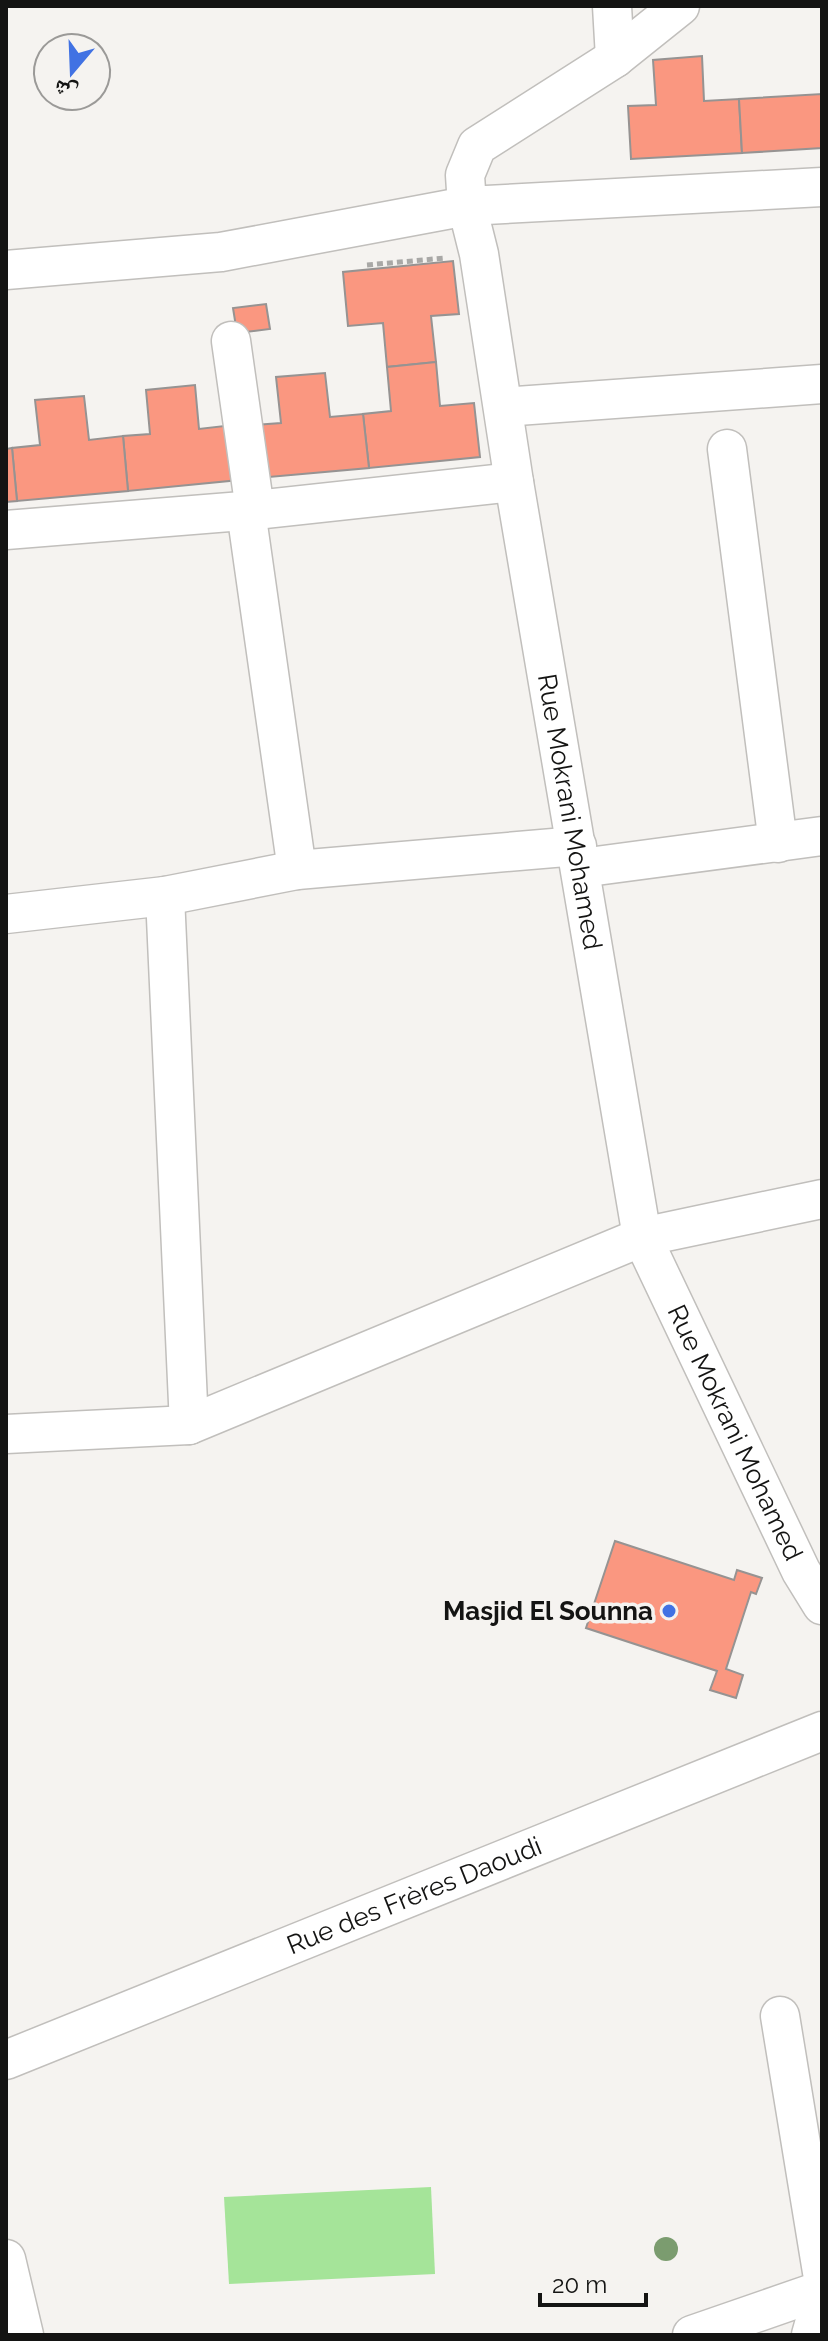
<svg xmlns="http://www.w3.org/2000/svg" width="828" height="2341" font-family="Raleway,'Noto Naskh Arabic',sans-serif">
  <rect width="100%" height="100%" fill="#f5f3f0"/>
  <polygon fill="#a5e499" points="431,2187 435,2274 229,2284 224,2197"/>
  <g fill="#fa9780" stroke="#969392" stroke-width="2">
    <polygon points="702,56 704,101 739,99 742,153 631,159 628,106 656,105 653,60"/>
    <polygon points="822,94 822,148 742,153 739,99"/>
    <polygon points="453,261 459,314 431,316 436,362 387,367 383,323 348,326 343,272"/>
    <polygon points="266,304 270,329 237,333 233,308"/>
    <polygon points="436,362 440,406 474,403 480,457 369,468 363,414 391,411 387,367"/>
    <polygon points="325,373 330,417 363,414 369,468 258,478 253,425 281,423 276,377"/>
    <polygon points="195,385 199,429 233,425 239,480 128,491 123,436 150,434 146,390"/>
    <polygon points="84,396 89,440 123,436 128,491 17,501 12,448 40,445 35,400"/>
    <polygon points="12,448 17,501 6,502 6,449"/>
    <polygon points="615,1541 734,1580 737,1570 762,1578 756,1594 751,1592 726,1669 743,1675 736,1698 710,1690 717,1671 586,1628"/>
  </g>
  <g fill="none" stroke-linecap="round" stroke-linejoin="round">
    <g stroke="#c1bfbc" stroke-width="41">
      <g id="street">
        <polyline points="612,6 615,58"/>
        <path id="s1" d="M680,6L615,58L477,146L465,175L467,206L479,254L514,482L642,1237L801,1571L822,1605"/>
        <polyline points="6,270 221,252 467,206 822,187"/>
        <polyline points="231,341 255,510"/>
        <polyline points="503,407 822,384"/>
        <polyline points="727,449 778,843"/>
        <polyline points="246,511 297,870"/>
        <polyline points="6,530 255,510 514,482"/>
        <polyline points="581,868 822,836"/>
        <polyline points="165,896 189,1425"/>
        <polyline points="6,914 165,896 297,870 577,846"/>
        <polyline points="6,1434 189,1425 642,1237 822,1199"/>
        <polyline points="780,2016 822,2272"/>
        <path id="s2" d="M6,2060L822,1731"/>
        <polyline points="6,2259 24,2335"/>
        <polyline points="692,2335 822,2290"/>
        <polyline points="811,2335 822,2296"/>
      </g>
    </g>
    <polyline stroke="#a9a8a6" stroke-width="5" stroke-dasharray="6 4" stroke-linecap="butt" points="367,265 445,258"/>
    <use href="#street" stroke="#fff" stroke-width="38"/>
  </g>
  <circle fill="#7b9c6f" cx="666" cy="2249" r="12"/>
  <circle fill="#4172e3" stroke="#f5f3f0" stroke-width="3" cx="669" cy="1611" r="8"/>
  <g text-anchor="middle" stroke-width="7" stroke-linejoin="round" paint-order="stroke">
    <g font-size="26" fill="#141413" stroke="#f5f3f0">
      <text dy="9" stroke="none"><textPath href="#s1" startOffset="924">Rue Mokrani Mohamed</textPath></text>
      <text dy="9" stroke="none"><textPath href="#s1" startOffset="1572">Rue Mokrani Mohamed</textPath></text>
      <text dy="9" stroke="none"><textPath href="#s2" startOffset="440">Rue des Frères Daoudi</textPath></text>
    </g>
    <g font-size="26" font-weight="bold" fill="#141413" stroke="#f5f3f0" text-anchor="end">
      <text x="653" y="1620">Masjid El Sounna</text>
    </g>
  </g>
  <rect width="828" height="2341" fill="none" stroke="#141413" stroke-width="16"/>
  <g transform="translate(72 72) rotate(199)"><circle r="38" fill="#f5f3f0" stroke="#9b9a98" stroke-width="2"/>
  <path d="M0-6L14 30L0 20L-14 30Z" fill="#4172e3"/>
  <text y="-12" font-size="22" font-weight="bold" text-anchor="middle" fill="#141413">ش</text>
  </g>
  <path d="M540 2293v12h106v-12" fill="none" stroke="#141413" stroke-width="4"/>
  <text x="552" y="2293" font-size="24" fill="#141413" stroke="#f5f3f0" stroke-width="6" paint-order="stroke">20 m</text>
</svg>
